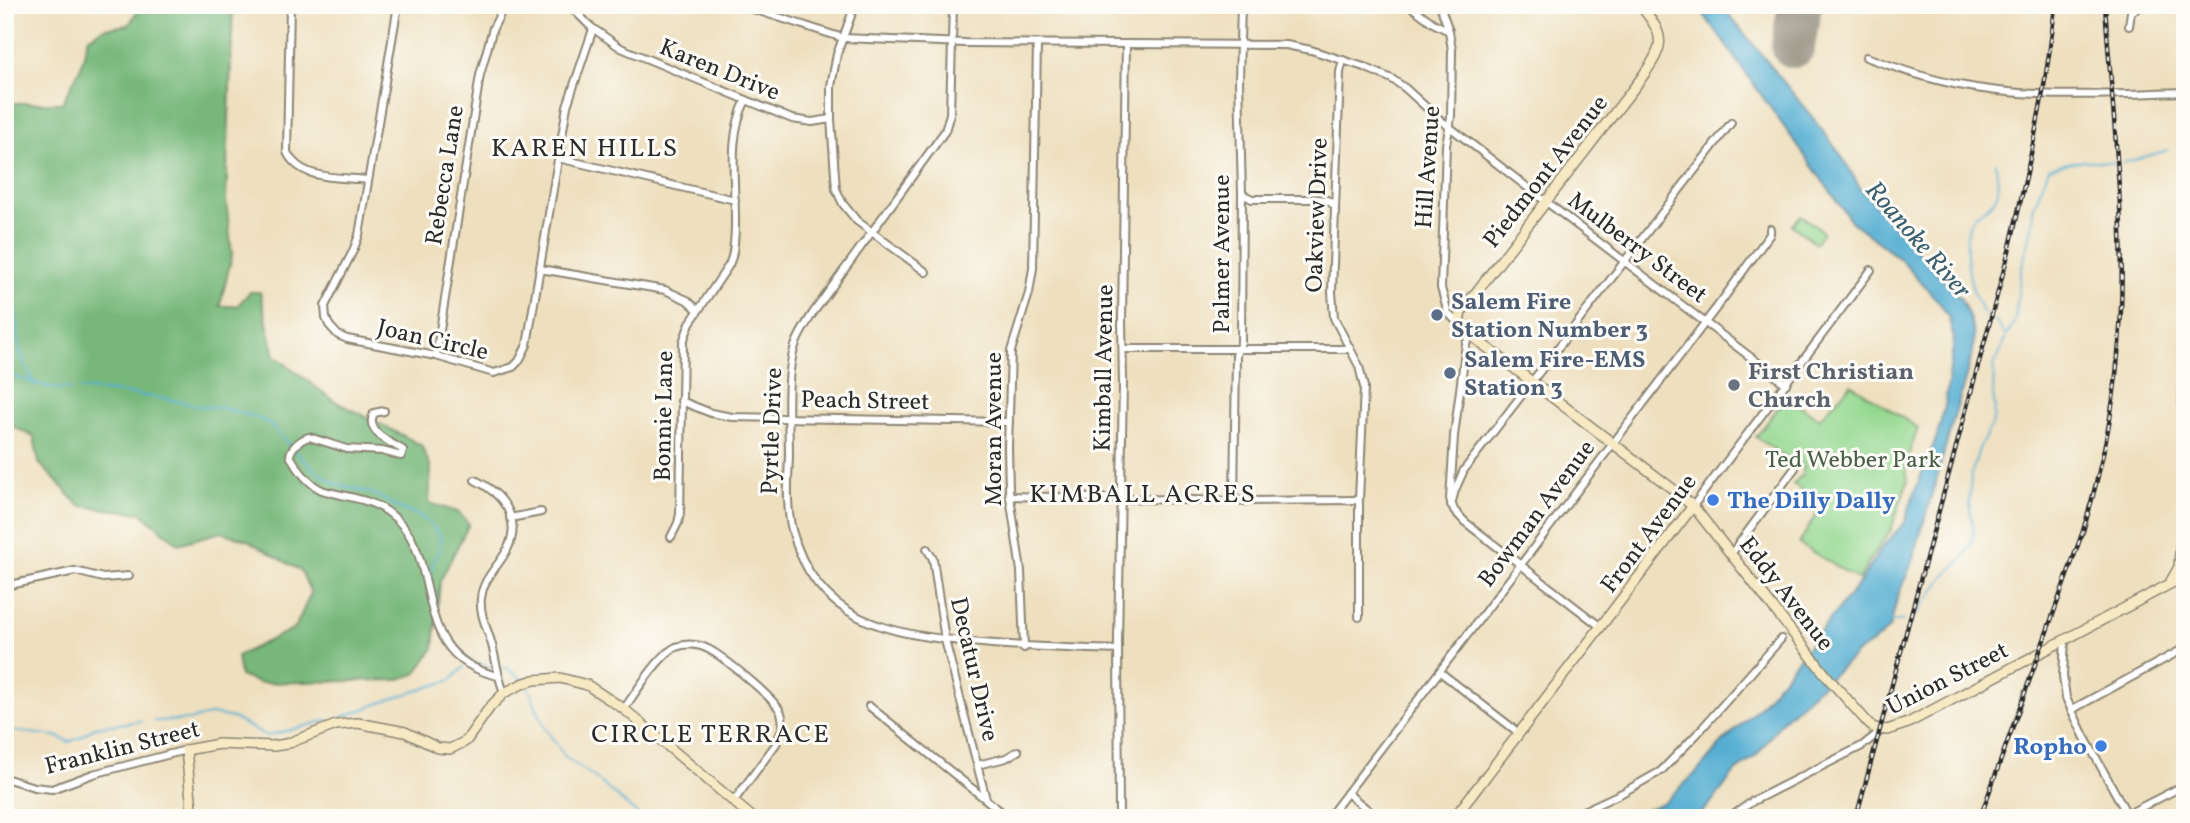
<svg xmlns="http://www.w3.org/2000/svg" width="2190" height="823" font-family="Vollkorn,serif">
  <rect width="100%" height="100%" fill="#fdfcf7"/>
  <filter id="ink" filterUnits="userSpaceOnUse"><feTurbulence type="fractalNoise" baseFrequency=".0143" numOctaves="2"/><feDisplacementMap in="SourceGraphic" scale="14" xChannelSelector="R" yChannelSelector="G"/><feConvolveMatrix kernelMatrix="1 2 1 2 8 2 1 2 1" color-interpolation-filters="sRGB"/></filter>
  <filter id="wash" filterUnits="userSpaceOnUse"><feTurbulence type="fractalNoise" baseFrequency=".00686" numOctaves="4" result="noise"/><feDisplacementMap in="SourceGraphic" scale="28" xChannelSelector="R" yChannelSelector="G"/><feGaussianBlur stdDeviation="1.57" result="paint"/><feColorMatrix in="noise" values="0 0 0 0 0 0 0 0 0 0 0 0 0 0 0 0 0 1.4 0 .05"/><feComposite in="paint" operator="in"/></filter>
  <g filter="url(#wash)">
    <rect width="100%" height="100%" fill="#eedfbe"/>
    <g fill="#94d890" stroke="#60825e" stroke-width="2">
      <polygon points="1801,215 1823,232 1815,243 1792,225"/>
      <polygon points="1851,384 1918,428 1905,465 1908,480 1891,530 1871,558 1859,580 1799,544 1822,504 1793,484 1802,475 1803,466 1800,462 1791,461 1756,437 1787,396 1819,419"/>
    </g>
    <polygon fill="#77b87a" stroke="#517252" stroke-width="2" points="141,5 233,5 226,200 232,255 220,306 237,306 250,292 260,292 275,356 333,400 421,445 431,468 429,503 458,512 469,524 440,581 434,648 416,674 396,680 259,683 240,676 237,656 295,628 311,593 301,571 247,540 221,532 179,544 141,513 80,506 39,463 34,437 8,424 5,425 5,103 62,103 81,67 88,38 104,28 129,25"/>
    <path fill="#54aed2" stroke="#406c7e" stroke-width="2" d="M1697,5H1721L1818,124L1843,158L1860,188L1961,299C1970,318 1976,332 1973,352L1912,563L1898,595L1890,627L1879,638L1858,652L1782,721L1757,755L1735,772L1716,797L1697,818H1630L1666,801L1698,771L1721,744L1762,704L1861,581L1880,550L1905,522L1915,490L1936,439L1945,406L1954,339L1948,316L1939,302L1900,259L1852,222Z"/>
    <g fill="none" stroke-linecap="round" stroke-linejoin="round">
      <g stroke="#54aed2" stroke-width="2">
        <polyline points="2123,163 2168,150"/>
        <path d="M5,183C13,206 11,243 5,266"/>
        <path d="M5,286C21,312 14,321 19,347C22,360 28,372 35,384"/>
        <path d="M1987,316C1970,304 1959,235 1973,218C1980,209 1992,207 1997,195C2000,187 1996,172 1996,163"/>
        <polyline points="1995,321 2005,335"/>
        <polyline points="5,374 52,388 71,389"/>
        <polyline points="79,389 115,392 168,399 198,406 222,408 256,417 271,425 289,445"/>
        <polyline points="295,451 315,471 334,483 374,494 399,508 420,516 430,524 440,535 440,549 433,562 431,581 441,625 470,662 496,668"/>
        <path d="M1917,614L1943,578L1963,558L1971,545L1974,529L1969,504L1971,475L1979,449L1993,421L1995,408L1993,395L1994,366L2006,336L2015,321L2021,270L2032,228L2033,209L2049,168C2075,160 2087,159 2114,163"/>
        <polyline points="1890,621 1903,621"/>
        <polyline points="501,668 507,668 523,680"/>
        <polyline points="528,687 545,728 566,758 593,776 642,818"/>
        <polyline points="340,718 391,699 451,680 464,667"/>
        <polyline points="154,721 189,720 213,714 233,718 267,736 328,720"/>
        <polyline points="5,730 56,736 69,742 81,737 95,727 142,721"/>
      </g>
      <polyline stroke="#8c8574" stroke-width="44" points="1793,46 1800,5"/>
    </g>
  </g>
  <g filter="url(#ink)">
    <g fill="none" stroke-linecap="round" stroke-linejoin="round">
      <g stroke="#8c8574" stroke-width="10">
        <g id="street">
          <path d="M290,5L287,152C300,181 341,177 368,180"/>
          <polyline points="398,5 359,235 353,251 325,306 326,318 329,325 338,335 347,339 436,356 494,373 513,367 519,361 527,345 567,106 593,29"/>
          <polyline points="569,5 591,27 621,48 792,119 812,122 831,119"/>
          <polyline points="855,5 837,54 831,86 831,119 836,189 843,204 857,221 926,272"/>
          <path d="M953,5L950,114L945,131L813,313C806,324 799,334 795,346C785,376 789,424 789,456C788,481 786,506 792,530C816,622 889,634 970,642C1020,647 1068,648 1118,650"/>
          <polyline points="1409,5 1433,23 1449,31"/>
          <polyline points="1440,5 1449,31 1452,50 1451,117 1446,145 1441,288 1448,313 1459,324"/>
          <polyline points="744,6 843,38 965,43 1286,45 1311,50 1364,67 1392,79 1405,88 1438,118 1545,201 1786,384"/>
          <polyline points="2129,26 2131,12 2143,5"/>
          <path d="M1866,57C1897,68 1927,79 1959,85C2033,100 2110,94 2185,92"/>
          <polyline points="1343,60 1340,72 1332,292 1334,318 1359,366 1364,387 1359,500 1359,617"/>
          <polyline points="558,158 735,200"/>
          <polyline points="1242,194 1252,199 1318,199 1327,200 1334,205"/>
          <polyline points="540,269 665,290 687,300 698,310"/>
          <polyline points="1470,335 1466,344 1454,436 1450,499 1454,510 1465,522 1601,627"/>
          <polyline points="1124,349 1350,349"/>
          <polyline points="436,356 480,75 493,28 505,5"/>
          <polyline points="681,401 711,413 732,417 1009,422"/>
          <path d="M384,411L374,413C364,432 390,442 403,450L401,456L382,451L347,449L309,437C301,439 290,448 290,456C299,470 307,483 322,490C344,497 369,498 388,512C450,556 402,654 498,676"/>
          <path d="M475,480C502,493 523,519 507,550C498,567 483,578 481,598C479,614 488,630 492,645C496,661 498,677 504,693"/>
          <polyline points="1009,496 1234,501 1359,500"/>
          <polyline points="1234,501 1236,355 1241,342 1242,194 1239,80 1241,5"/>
          <polyline points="1451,505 1455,490 1464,470 1731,123"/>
          <polyline points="1693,506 1871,270"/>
          <polyline points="510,518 541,512"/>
          <path d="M671,537L678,523L680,514L683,342L690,323L729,265L732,257C742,207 722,146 746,100"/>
          <polyline points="927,549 933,559 945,640 986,799"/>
          <polyline points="1731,554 1795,468"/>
          <polyline points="5,586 75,571 103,578 129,576"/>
          <polyline points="2065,639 2063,676 2066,698 2084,736 2127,814"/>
          <polyline points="1024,648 1021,571 1009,490 1008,447 1011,351 1029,293 1033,268 1037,44"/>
          <polyline points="1440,672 1519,733"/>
          <polyline points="869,706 1009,818"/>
          <path d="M624,709C635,693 660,654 676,647C686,643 699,644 708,649C721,655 777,700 781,713C785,724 781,734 776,744L733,802"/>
          <polyline points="2071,710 2185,648"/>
          <polyline points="977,765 1006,758 1018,751"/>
          <polyline points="5,778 34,787 52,789 93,774 186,750"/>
          <polyline points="1347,793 1378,818"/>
          <polyline points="1119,818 1118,640 1123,385 1122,321 1126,44"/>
          <polyline points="1328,818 1723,299 1770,234 1770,229"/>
          <polyline points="1568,818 1622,793 1661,771 1697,734 1781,639"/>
          <polyline points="1729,818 1753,801 1862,746 1882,730"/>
          <polyline points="2120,818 2185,785"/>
        </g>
      </g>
      <g stroke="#8c8574" stroke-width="12">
        <g id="secondary">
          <path d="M1640,5C1668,39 1664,46 1640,80L1461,312L1459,322L1464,330L1682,496L1697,511L1829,679L1869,724L1874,728L1887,730L1908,723L2185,576"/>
          <polyline points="2185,287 2183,450 2185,500"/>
          <polyline points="2171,581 2179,567 2184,498"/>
          <polyline points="193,818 186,750 219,744 274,746 286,744 336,725 358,723 405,732 438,748 450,749 466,741 490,707 504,693 522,684 534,680 560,678 587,685 624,709 753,818"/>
          <polyline points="1454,818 1693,506"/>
        </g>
      </g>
      <use href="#street" stroke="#fff" stroke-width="6"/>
      <use href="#secondary" stroke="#f7e9c3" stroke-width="9"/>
      <g stroke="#2b2b2b" stroke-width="4.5">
        <g id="rail">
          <path d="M1856,818L2009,251C2028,170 2047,88 2055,5"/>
          <path d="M1980,818L2083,531C2099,477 2112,422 2117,365C2130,246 2113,124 2105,5"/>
        </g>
      </g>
      <use href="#rail" stroke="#fdfcf7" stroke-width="2" stroke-dasharray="5" stroke-linecap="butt"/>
    </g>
  </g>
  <g fill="#5c6f8a" stroke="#fdfcf7" stroke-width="2.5">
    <circle cx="1437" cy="315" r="7"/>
    <circle cx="1450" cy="373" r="7"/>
  </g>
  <circle fill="#6b7280" stroke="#fdfcf7" stroke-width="2.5" cx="1734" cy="385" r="7"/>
  <g fill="#3f7fe0" stroke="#fdfcf7" stroke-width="2.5">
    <circle cx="1713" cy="500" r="7"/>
    <circle cx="2101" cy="746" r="7"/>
  </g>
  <g text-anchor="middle" stroke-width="6" stroke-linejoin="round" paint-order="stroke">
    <g font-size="24" fill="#2b2b2b" stroke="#fdfcf7">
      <text transform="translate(720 69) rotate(22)" y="8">Karen Drive</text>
      <text transform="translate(1427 167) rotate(-86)" y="8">Hill Avenue</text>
      <text transform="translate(1545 171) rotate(-52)" y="8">Piedmont Avenue</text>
      <text transform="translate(444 175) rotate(-81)" y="8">Rebecca Lane</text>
      <text transform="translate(1316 215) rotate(-88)" y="8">Oakview Drive</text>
      <text transform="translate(1638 247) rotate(37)" y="8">Mulberry Street</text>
      <text transform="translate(1221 254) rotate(-90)" y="8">Palmer Avenue</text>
      <text transform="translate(433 339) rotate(13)" y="8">Joan Circle</text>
      <text transform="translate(1103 368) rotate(-89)" y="8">Kimball Avenue</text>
      <text transform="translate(865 400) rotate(1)" y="8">Peach Street</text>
      <text transform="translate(663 416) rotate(-89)" y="8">Bonnie Lane</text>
      <text transform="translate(993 429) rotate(-90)" y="8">Moran Avenue</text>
      <text transform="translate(771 431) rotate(-88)" y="8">Pyrtle Drive</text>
      <text transform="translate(1536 513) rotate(-53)" y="8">Bowman Avenue</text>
      <text transform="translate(1648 533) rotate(-53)" y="8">Front Avenue</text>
      <text transform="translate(1787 593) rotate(52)" y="8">Eddy Avenue</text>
      <text transform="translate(975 669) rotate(77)" y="8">Decatur Drive</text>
      <text transform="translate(1947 678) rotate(-27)" y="8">Union Street</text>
      <text transform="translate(122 747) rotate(-14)" y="8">Franklin Street</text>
    </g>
    <g font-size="24" font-weight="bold" fill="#4e5e75" stroke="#fdfcf7" text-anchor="start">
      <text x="1451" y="309">Salem Fire<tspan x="1451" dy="28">Station Number 3</tspan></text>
      <text x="1464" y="367">Salem Fire-EMS<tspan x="1464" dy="28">Station 3</tspan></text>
    </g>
    <g font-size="24" font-weight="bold" fill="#5b616d" stroke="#fdfcf7" text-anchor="start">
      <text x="1748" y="379">First Christian<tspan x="1748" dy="28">Church</tspan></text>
    </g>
    <g font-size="24" fill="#4a5f49" stroke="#fdfcf7">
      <text x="1853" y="467">Ted Webber Park</text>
    </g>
    <g font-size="24" font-weight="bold" fill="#366cbe" stroke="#fdfcf7" text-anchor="start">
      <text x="1727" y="508">The Dilly Dally</text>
      <text x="2087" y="754" text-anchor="end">Ropho</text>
    </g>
    <g font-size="26" letter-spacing="2" fill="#2b2b2b" stroke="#fdfcf7">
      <text x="585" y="156">KAREN HILLS</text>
      <text x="1143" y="502">KIMBALL ACRES</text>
      <text x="711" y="742">CIRCLE TERRACE</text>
    </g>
    <g font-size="26" font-style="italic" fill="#3b5f6e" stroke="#fdfcf7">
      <text transform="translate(1919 239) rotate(49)" y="9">Roanoke River</text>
    </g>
  </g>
  <rect width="2190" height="823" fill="none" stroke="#fdfcf7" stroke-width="28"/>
</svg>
